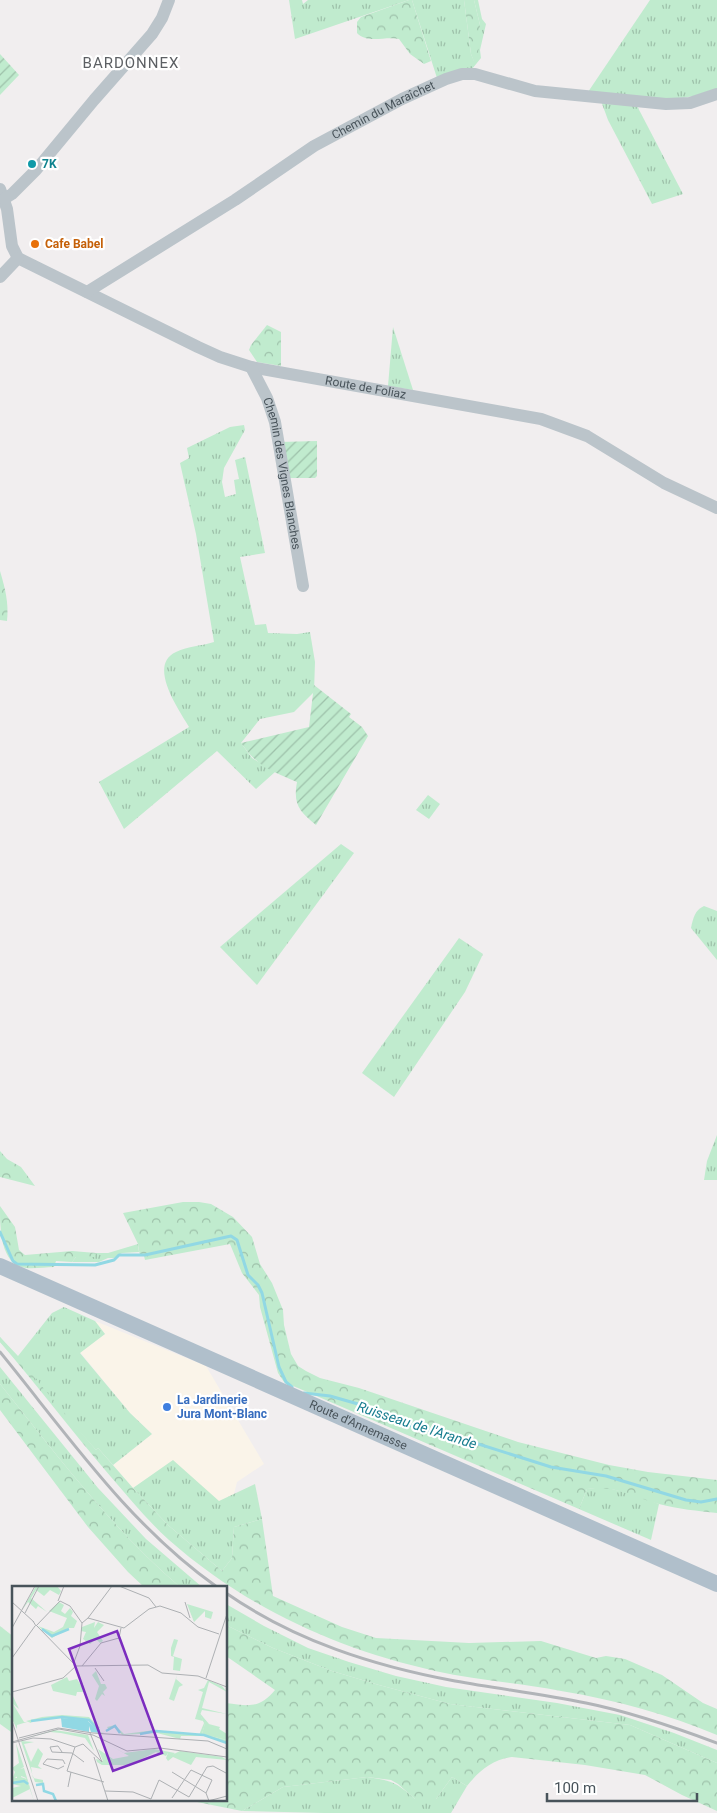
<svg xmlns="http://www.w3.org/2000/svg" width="717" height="1813" font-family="Roboto,sans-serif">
  <defs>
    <pattern id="grass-tufts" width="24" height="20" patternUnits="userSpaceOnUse" patternTransform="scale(1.25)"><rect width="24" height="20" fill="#c0ebce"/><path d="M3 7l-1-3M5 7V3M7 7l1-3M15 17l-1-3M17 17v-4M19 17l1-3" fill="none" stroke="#9ec1aa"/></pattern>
    <pattern id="forest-crowns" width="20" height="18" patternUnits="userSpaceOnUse" patternTransform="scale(1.25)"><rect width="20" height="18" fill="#c0ebce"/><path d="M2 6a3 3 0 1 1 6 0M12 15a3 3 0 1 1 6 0" fill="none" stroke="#9ec1aa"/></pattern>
    <pattern id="garden-furrows" width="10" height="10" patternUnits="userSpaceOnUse" patternTransform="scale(1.25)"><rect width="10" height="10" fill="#c0ebce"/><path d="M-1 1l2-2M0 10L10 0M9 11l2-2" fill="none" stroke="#9ec1aa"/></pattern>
  </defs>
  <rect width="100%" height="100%" fill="#f1eeef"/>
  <polygon fill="#faf4e9" points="95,1321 206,1366 264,1464 237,1482 234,1494 219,1502 173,1461 133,1488 113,1465 152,1434 130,1413 80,1352 105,1334"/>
  <g fill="url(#grass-tufts)">
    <polygon points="289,0 302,0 303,4 308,0 409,0 295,39"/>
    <polygon points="412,0 464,0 471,54 474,61 480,25 474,0 478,0 482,19 486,24 480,50 481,58 472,69 437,78"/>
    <polygon points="650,0 717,0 717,91 711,93 671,100 588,92"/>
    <polygon points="601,101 636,104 683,194 652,204 608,120"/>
    <polygon points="393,327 413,390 388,386"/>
    <path d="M244,425L245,430L224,468L222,482L225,497L236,494L234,480L239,479L235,460L245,457L265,553L240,557L255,625L266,624L268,633L297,634L310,632L315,662L314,692L294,712L260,719L241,743L252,758L275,772L256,789L217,751L124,829L99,782L189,727C179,710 147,665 176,652C188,646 202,646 214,642L196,534L180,463L189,458L187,448L230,427Z"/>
    <polygon points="428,795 440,804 429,819 416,810"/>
    <polygon points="341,844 354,853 257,985 220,947"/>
    <path d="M704,906L717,911V960L691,928C693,918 695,910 704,906Z"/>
    <polygon points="459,938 483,954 465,992 394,1097 362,1073"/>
    <polygon points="717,1135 717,1180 704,1180 707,1161"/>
    <polygon points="138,1244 139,1252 122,1253 114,1258 108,1258 99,1262 72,1262 76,1257 93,1257 96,1253 108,1253"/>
    <polygon points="64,1307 95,1321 105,1334 80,1353 130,1413 152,1434 113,1465 98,1448 96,1450 0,1342 0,1337 18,1356 52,1313"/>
    <path d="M0,1367L98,1488L146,1539L202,1587H180C111,1528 57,1455 0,1384Z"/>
    <polygon points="173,1460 219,1501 255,1484 262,1519 234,1527 232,1558 222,1571 168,1525 133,1488"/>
    <polygon points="603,1487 629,1493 659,1504 651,1540 579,1509 587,1489"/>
    <polygon points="226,1604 264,1626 308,1648 349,1662 396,1676 446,1687 557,1703 620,1715 674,1733 717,1750 717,1763 630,1725 450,1704 379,1685 332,1671 273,1648 226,1625"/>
    <path d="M367,1777C393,1781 396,1782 415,1799H436L452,1777L467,1786L451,1813H324L242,1811L283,1787Z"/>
  </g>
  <g fill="url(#forest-crowns)">
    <path d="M409,0H412L431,61L424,64L410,54L399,39C385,36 367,44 357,33V22L361,17Z"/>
    <polygon points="464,0 474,0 480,25 478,58 474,62 471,54"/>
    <polygon points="267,325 281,332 281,366 257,362 249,350 251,345"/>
    <path d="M0,571C5,588 9,603 7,621L0,620Z"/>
    <polygon points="0,1151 7,1159 21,1167 35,1186 0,1177"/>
    <path d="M183,1202H199L211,1204L233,1217L252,1237L260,1264L272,1283L283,1310L284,1325L291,1354L298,1366L306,1371L320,1378L359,1388L518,1442L609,1465L648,1472L717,1480V1513C698,1511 678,1509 659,1504C632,1497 617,1485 587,1489L579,1509L284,1382L278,1373L260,1307L259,1295L242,1273L230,1244L145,1260L144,1256H140L138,1244L123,1213Z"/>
    <path d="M0,1206L15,1227L19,1250L25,1255L72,1251L96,1253L94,1257H76L72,1262L56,1261L54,1267C45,1267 35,1269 26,1268C0,1265 0,1228 0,1206Z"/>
    <path d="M0,1337L96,1450L98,1448L133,1488L168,1525L222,1571L232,1558L234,1527L262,1519L273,1596L342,1627L376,1638L469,1643L541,1641L596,1658L606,1656L625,1659L662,1675L703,1703L717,1709V1735C667,1714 615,1700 561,1691C519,1683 476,1680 435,1671C336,1649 245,1607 169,1540C148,1521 130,1499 111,1477C73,1433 38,1386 0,1342Z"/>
    <path d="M0,1384C57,1455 111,1528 180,1587H144L128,1572L88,1527L6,1418L0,1410Z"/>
    <path d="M226,1625L273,1648L332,1671L379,1685L450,1704L630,1725L717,1763V1811L682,1795L645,1775L585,1765L512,1757C492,1760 480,1770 467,1786L452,1777L436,1799L428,1802L415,1799L398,1784L391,1780L367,1777L283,1787L242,1811L182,1799H226V1703C249,1706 259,1709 275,1690L226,1656Z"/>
    <polygon points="0,1626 14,1637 14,1734 0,1724"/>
  </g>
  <g fill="url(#garden-furrows)">
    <polygon points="0,54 19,75 0,95"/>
    <polygon points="317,441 317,476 315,478 286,478 280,442"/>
    <path d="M314,685L351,714L349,717L362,727L368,736L316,825C299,811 293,804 297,782C271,771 257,766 241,743L309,727Z"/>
  </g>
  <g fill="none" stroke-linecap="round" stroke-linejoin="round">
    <g stroke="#91d8e4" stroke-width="3">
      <polyline points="0,1232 13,1261 17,1264 95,1265 114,1260 119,1255 145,1255 231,1236 237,1240 248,1275 258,1285 262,1293 279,1367 286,1382 292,1387"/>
      <polyline points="304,1393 330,1396 386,1412 411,1426 469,1441 551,1467 606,1476 686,1500 701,1502 717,1499"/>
    </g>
    <g stroke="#bbc4ca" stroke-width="12">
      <path id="s1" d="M0,189L7,209L12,246L18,258L198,347L220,357L251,367L541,419L587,436L664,483L717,508"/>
      <polyline points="4,199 12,194 36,170 94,100 152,34 162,18 169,0"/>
      <polyline points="0,277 18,258"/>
      <path id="s2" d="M87,292L235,200L314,146L402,99L446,79L462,74H475L535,91L666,104L690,103L717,94"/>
      <path id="s3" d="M251,367L267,398L275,422L303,586"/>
    </g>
    <path stroke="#b0bfcb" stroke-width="16" id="s4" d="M0,1266L717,1584"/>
    <g stroke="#b1b4b8" stroke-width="3">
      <path d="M0,1352C67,1434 129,1525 217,1587"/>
      <path d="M226,1593C295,1641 374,1666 455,1681C499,1689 543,1694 586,1703C631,1712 674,1727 717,1743"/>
    </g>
  </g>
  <circle fill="#0f9aa8" stroke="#fff" stroke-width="2" cx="32" cy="164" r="5"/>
  <circle fill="#e8710a" stroke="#fff" stroke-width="2" cx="35" cy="244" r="5"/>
  <circle fill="#3f7fe0" stroke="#fff" stroke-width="2" cx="167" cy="1407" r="5"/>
  <g text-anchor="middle" stroke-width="4.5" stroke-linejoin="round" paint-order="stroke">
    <g font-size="12" fill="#48535a" stroke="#fff">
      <text dy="4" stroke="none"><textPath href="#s2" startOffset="348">Chemin du Maraîchet</textPath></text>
      <text dy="4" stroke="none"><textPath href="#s1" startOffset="446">Route de Foliaz</textPath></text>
      <text dy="4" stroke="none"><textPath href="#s3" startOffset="112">Chemin des Vignes Blanches</textPath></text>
      <text dy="4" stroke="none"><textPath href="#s4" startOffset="392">Route d'Annemasse</textPath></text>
    </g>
    <g font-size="12" font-weight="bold" fill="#0d838f" stroke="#fff" text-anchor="start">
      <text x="42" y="168">7K</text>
    </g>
    <g font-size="12" font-weight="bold" fill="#c56008" stroke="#fff" text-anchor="start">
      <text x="45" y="248">Cafe Babel</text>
    </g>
    <g font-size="12" font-weight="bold" fill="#366cbe" stroke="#fff" text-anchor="start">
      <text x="177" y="1404">La Jardinerie<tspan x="177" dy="14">Jura Mont-Blanc</tspan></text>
    </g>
    <g font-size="14" font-style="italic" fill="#187d8f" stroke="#fff">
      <text transform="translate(417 1425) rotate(18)" y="5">Ruisseau de l'Arande</text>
    </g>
    <g font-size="15" letter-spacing="1" fill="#5c5f63" stroke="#fff">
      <text x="131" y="68">BARDONNEX</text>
    </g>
  </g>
  <g transform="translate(12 1586)">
    <rect width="215" height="215" fill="#f1eeef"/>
    <path d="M24,0H45L49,5L47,9L38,4L32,10L24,4L19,12L35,26L26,20L24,23L16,16L10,24ZM47,16L52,19L49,25L53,28L58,22L61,26L59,30L65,35L62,42H56L40,52L26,40L42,46L51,41L55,32L37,25ZM175,18L201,26L199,33L193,31V25L182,36ZM83,36L82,42L86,36L92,39L85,46L91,55L88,57L84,53L78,58L71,53L74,46L69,45L70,41ZM162,53L166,54L161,70L170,73L168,85L161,84L162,71L159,70V62ZM84,85L89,98H93L95,102L91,106L93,110L90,108L85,115L83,113L87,100L80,89ZM165,89L164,93L171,99L167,101L162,115L157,113ZM55,91L57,95L65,93L73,106H65L64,110L41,105L39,99ZM196,94L210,100L215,106L197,96L190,122L215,128L190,124L188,129L187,126L191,135L183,133L191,106L186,104L192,102ZM0,108L7,123L1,118L12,136H15L5,139V143L0,133ZM193,137L208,141L207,143L215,148V154L190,148ZM9,155L22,156L12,158L19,176L26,162L31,168L26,180L30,183L19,181L21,192L31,194V197L23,196ZM4,157L12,181L8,183L12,182L22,215L14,192L7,189L0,194L3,186L0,182L7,177ZM168,165L210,171L215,174L184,171L179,179L161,171L156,175L154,172L156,167L160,169Z" fill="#c0ebce"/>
    <path d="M186,125L197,138H193L190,148L215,154V157L192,150H169L168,153L145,147L110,149L103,141L97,144L95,141L103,139L112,148L143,144L187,149L192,137ZM50,129L77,131L88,142L84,143L89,147L94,145L90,147L82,143L77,134L50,132L20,134L19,137L14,135L30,131ZM42,144L76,149L82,165L73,152L49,147L38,146L15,152ZM87,153L112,167L142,163L163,167L156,174V167L154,170L144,166L117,179H90L85,176L84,173L91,175L86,163L101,173L117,170ZM12,185L9,191L15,193L18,203L0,212V202L9,200L0,198V192H5V186Z" fill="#c0ebce"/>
    <path d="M49,132L75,134L88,147L79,146L77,140V146L50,141Z" fill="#91d8e4"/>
    <path fill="none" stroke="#91d8e4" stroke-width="2.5" d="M30,43L40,50L57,43M19,135L50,131L77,134L87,145M94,145L103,140L108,147M128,148L144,145L192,149L215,157M0,197L12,195L16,198M24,199L31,198L32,205L41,208L44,215"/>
    <path fill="none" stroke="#adb0b3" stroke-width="1" d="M107,0L137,12L144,21M46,15L52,0M0,16L22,36M173,16L178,32M13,27L27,0M76,32L100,0M21,35L24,40L48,15L58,20L70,37M70,37L76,32L112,42L137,23L148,20L169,27L186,41L207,48M25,40L64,80M0,42L23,0M0,72L23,40M62,76L68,60L70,37M64,80L136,79L150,87L186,90L215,101M70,80L89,57L107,52L109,42M83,82L92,95M194,92L215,28M0,106L51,92L64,80M0,135L26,215M7,152L46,142L81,147L196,155L215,163M0,156L47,143L81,149L115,165L148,162L215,171M0,157L21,152L39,153L63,161L71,158L90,176L78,147M50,166L46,160L38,161L40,166L60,167L72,176M82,171L96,215M52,180L46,183L31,178L35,173L51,174L53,178M55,185L92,196M55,185L63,161M160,186L194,207L197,215M56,201L59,186M93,205L121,206L139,213L147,194L177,211L195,181L201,180L214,187M160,212L179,184L200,194L194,207M196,215L215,210"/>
    <path fill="#7b2cbf" fill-opacity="0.15" stroke="#7b2cbf" stroke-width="2.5" d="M105,45L150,167L101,185L57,63Z"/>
    <rect width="215" height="215" fill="none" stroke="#48535a" stroke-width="2.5"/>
  </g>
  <path d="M547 1793v8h150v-8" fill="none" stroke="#48535a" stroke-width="2.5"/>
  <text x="554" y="1793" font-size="15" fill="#48535a" stroke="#ffffff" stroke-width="4" paint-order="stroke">100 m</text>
</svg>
